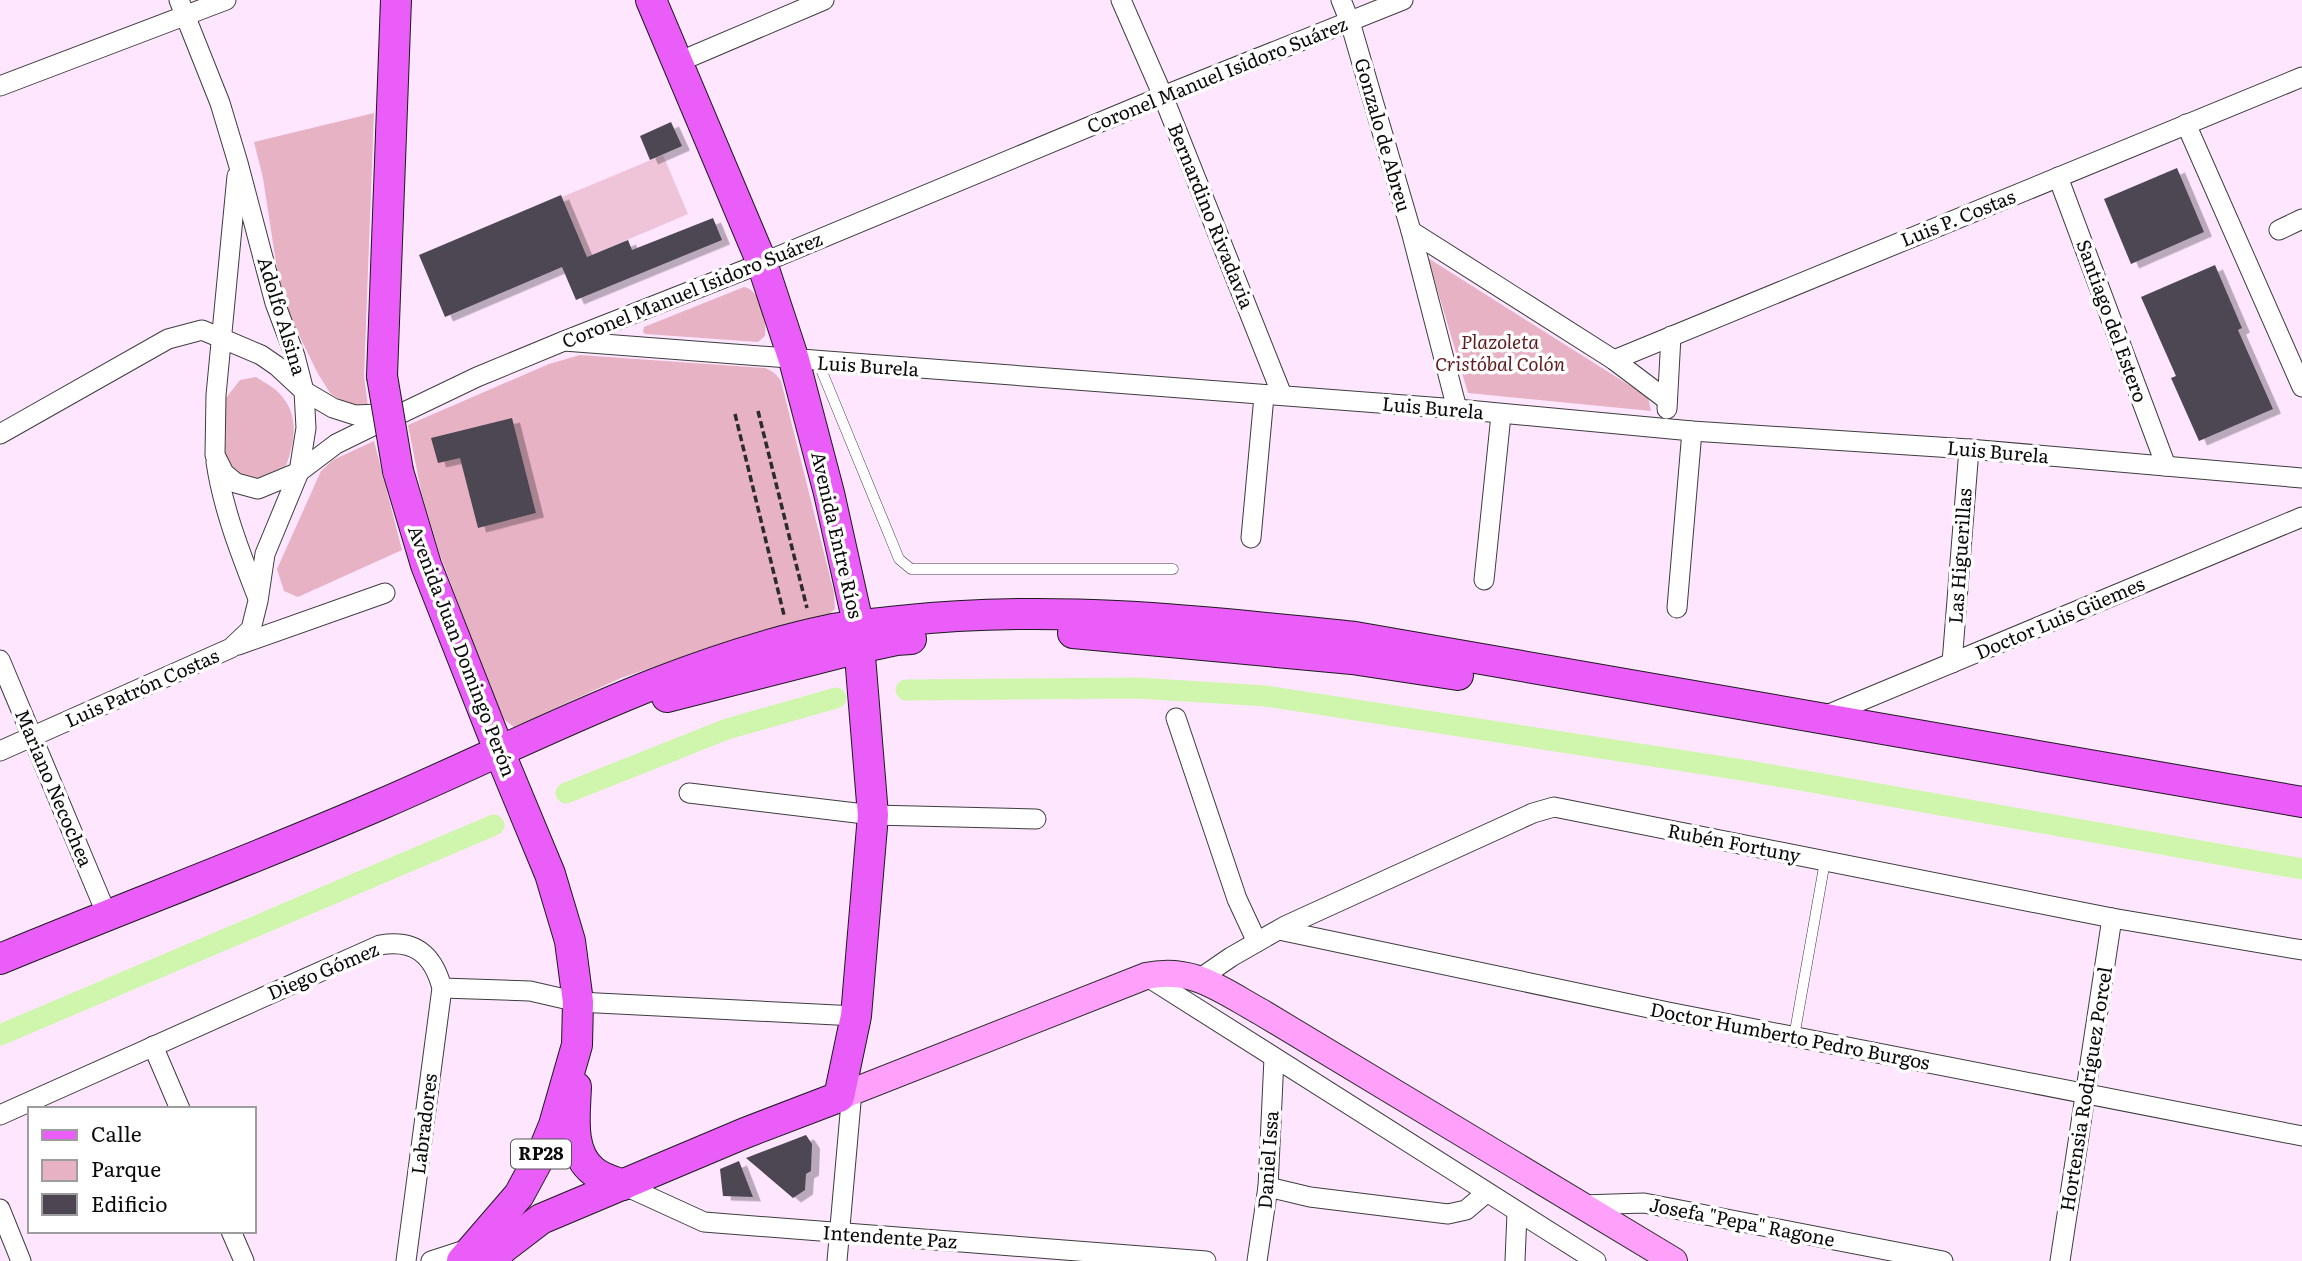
<svg xmlns="http://www.w3.org/2000/svg" width="2302" height="1261" font-family="Literata,serif">
  <defs>
    <filter id="shadow"><feDropShadow dx="8" dy="4.5" stdDeviation="0" flood-color="#0004"/></filter>
  </defs>
  <rect width="100%" height="100%" fill="#fee6ff"/>
  <g fill="#e8b2c5">
    <polygon points="374,113 364,376 368,407 350,406 330,393 317,372 287,310 277,269 263,178 254,142"/>
    <polygon points="1428,258 1648,397 1651,411 1468,393"/>
    <path d="M744,287C761,290 767,321 765,336L758,342L645,334L643,332L644,327Z"/>
    <path d="M580,355L765,368C773,371 776,374 781,381L834,593L835,609L823,619L721,644L621,678L514,727L502,718L440,555L421,491L408,425L549,364Z"/>
    <path d="M256,377C263,382 273,386 279,393C300,415 295,440 286,466L253,480L231,471L225,459L226,398L240,380Z"/>
    <polygon points="374,441 402,550 298,597 284,591 277,569 321,471 333,460"/>
  </g>
  <polygon fill="#efc4d9" points="663,155 688,214 587,257 562,197"/>
  <g fill="none" stroke-linecap="round" stroke-linejoin="round">
    <g stroke="#cff6ac" stroke-width="21">
      <polyline points="906,690 1137,688 1266,696 1749,771 2302,869"/>
      <polyline points="566,793 727,729 836,698"/>
      <polyline points="0,1035 494,825"/>
    </g>
  </g>
  <g fill="#4d4652" filter="url(#shadow)">
    <polygon points="671,122 682,146 650,160 640,136"/>
    <polygon points="2177,168 2204,232 2131,264 2104,199"/>
    <polygon points="561,195 587,257 628,240 632,250 713,218 722,240 576,300 562,267 445,317 419,255"/>
    <polygon points="2215,265 2242,328 2238,330 2273,409 2199,441 2171,378 2176,376 2141,297"/>
    <polygon points="512,418 536,513 478,528 460,458 438,463 431,438"/>
    <polygon points="806,1135 812,1144 811,1171 806,1174 805,1190 793,1198 746,1158"/>
    <polygon points="739,1161 753,1197 723,1196 720,1169"/>
  </g>
  <g fill="none" stroke-linecap="round" stroke-linejoin="round">
    <g stroke="#3d3d3d" stroke-width="11">
      <g id="lane">
        <polyline points="818,362 899,559 911,569 1173,569"/>
        <polyline points="1794,1037 1825,861"/>
      </g>
    </g>
    <g stroke="#3d3d3d" stroke-width="21">
      <g id="street">
        <polyline points="1121,0 1163,96 1282,395"/>
        <polyline points="1341,0 1350,22 1411,231 1457,409"/>
        <polyline points="676,63 824,0"/>
        <polyline points="0,86 226,0"/>
        <polyline points="2186,124 2302,387"/>
        <polyline points="237,176 216,395 215,455 224,473 236,483 258,489 299,472 336,444 391,417"/>
        <polyline points="2058,177 2166,466"/>
        <polyline points="2279,230 2302,219"/>
        <polyline points="1411,231 1614,360 1667,400"/>
        <polyline points="564,341 1457,409 1692,431 1969,449 2302,478"/>
        <polyline points="1614,360 2302,77"/>
        <polyline points="1667,409 1671,336"/>
        <polyline points="0,434 168,339 202,330 261,355 277,366 304,391 333,408 355,415 402,413 477,377 564,341 762,263 1163,96 1403,0"/>
        <path d="M216,462C223,509 240,552 257,596"/>
        <polyline points="1251,538 1264,396"/>
        <polyline points="1484,580 1501,415"/>
        <polyline points="1677,608 1692,431"/>
        <polyline points="238,645 385,593"/>
        <polyline points="0,660 107,915"/>
        <polyline points="1952,663 1969,449"/>
        <polyline points="1822,717 2302,517"/>
        <polyline points="1176,718 1237,899 1257,942"/>
        <polyline points="0,751 231,648 251,629 258,601 265,554 299,472 306,428 304,391 295,356 275,303 238,163 220,103 179,0"/>
        <polyline points="689,793 873,815 1036,819"/>
        <polyline points="1279,930 1668,1012 2302,1136"/>
        <polyline points="1146,976 1596,1261"/>
        <polyline points="1199,979 1231,957 1285,926 1533,813 1554,807 2112,918 2302,950"/>
        <polyline points="442,988 530,991 578,1002 856,1016"/>
        <polyline points="153,1046 180,1109"/>
        <path d="M0,1115L380,945C414,939 433,954 442,988L406,1261"/>
        <polyline points="623,1185 704,1222 1206,1261"/>
        <polyline points="1268,1187 1310,1197 1448,1214 1466,1210 1486,1193"/>
        <polyline points="1582,1205 1644,1203 1943,1261"/>
        <polyline points="0,1209 21,1261"/>
        <polyline points="231,1231 244,1261"/>
        <polyline points="431,1261 474,1247"/>
        <polyline points="837,1261 852,1091"/>
        <polyline points="1257,1261 1268,1187 1274,1058"/>
        <polyline points="1515,1261 1517,1213"/>
        <polyline points="2060,1261 2112,918"/>
      </g>
    </g>
    <g stroke="#2c2c2c" stroke-width="28">
      <path id="secondary" d="M839,1097L1146,976C1193,966 1221,990 1261,1012L1674,1261"/>
    </g>
    <g stroke="#1b1b1b" stroke-width="32">
      <g id="primary">
        <polyline points="382,376 396,0"/>
        <polyline points="398,471 426,565 506,768 550,874 570,941 578,1002 577,1045 554,1125 545,1147 519,1195 462,1261"/>
        <polyline points="1073,633 1352,659 1458,675"/>
        <polyline points="667,697 859,648 896,640 911,639"/>
        <path d="M0,959C128,906 257,858 384,803C530,740 672,663 829,630C852,625 876,624 900,621C1052,604 1204,621 1355,637L2302,802"/>
        <path d="M576,1087C575,1114 569,1152 593,1171C601,1178 613,1181 623,1185"/>
        <polyline points="492,1261 503,1248 541,1219 745,1133 839,1097 856,1016 873,815 857,619 829,493 794,360 762,263 651,0"/>
      </g>
    </g>
    <g stroke="#2c2c2c" stroke-width="3.5" stroke-dasharray="7 3.5" stroke-linecap="butt">
      <polyline points="758,411 807,608"/>
      <polyline points="735,414 784,615"/>
    </g>
    <use href="#lane" stroke="#fff" stroke-width="10"/>
    <use href="#street" stroke="#fff" stroke-width="19"/>
    <use href="#secondary" stroke="#ffa1fb" stroke-width="26"/>
    <use href="#primary" stroke="#eb5df9" stroke-width="30"/>
    <g stroke="#1b1b1b" stroke-width="32" stroke-linecap="butt">
      <polyline id="primary-bridge" points="382,376 398,471"/>
    </g>
    <use href="#primary-bridge" stroke="#eb5df9" stroke-width="30"/>
  </g>
  <g text-anchor="middle" stroke-width="7" stroke-linejoin="round" paint-order="stroke">
    <rect fill="#fff" stroke="#545454" stroke-width="2" x="511" y="1139.5" width="60" height="29" rx="5"/>
    <g font-size="18" font-weight="bold" fill="#0a0a0a">
      <text x="541" y="1160">RP28</text>
    </g>
    <g font-size="19" fill="#0a0a0a" stroke="#fff">
      <text transform="translate(1217 75) rotate(-22)" y="7">Coronel Manuel Isidoro Suárez</text>
      <text transform="translate(1383 135) rotate(74)" y="7">Gonzalo de Abreu</text>
      <text transform="translate(1211 216) rotate(68)" y="7">Bernardino Rivadavia</text>
      <text transform="translate(1958 218) rotate(-22)" y="7">Luis P. Costas</text>
      <text transform="translate(692 290) rotate(-22)" y="7">Coronel Manuel Isidoro Suárez</text>
      <text transform="translate(282 316) rotate(73)" y="7">Adolfo Alsina</text>
      <text transform="translate(2112 321) rotate(70)" y="7">Santiago del Estero</text>
      <text transform="translate(868 366) rotate(4)" y="7">Luis Burela</text>
      <text transform="translate(1433 408) rotate(5)" y="7">Luis Burela</text>
      <text transform="translate(1998 452) rotate(5)" y="7">Luis Burela</text>
      <text transform="translate(837 535) rotate(77)" y="7">Avenida Entre Ríos</text>
      <text transform="translate(1960 556) rotate(-86)" y="7">Las Higuerillas</text>
      <text transform="translate(2060 618) rotate(-23)" y="7">Doctor Luis Güemes</text>
      <text transform="translate(462 651) rotate(69)" y="7">Avenida Juan Domingo Perón</text>
      <text transform="translate(142 688) rotate(-24)" y="7">Luis Patrón Costas</text>
      <text transform="translate(54 788) rotate(67)" y="7">Mariano Necochea</text>
      <text transform="translate(1734 843) rotate(11)" y="7">Rubén Fortuny</text>
      <text transform="translate(323 971) rotate(-23)" y="7">Diego Gómez</text>
      <text transform="translate(1790 1036) rotate(11)" y="7">Doctor Humberto Pedro Burgos</text>
      <text transform="translate(2086 1089) rotate(-81)" y="7">Hortensia Rodríguez Porcel</text>
      <text transform="translate(424 1124) rotate(-83)" y="7">Labradores</text>
      <text transform="translate(1268 1160) rotate(-86)" y="7">Daniel Issa</text>
      <text transform="translate(1742 1222) rotate(11)" y="7">Josefa "Pepa" Ragone</text>
      <text transform="translate(890 1237) rotate(4)" y="7">Intendente Paz</text>
    </g>
    <g font-size="19" font-style="italic" fill="#601c1f" stroke="#fff">
      <text x="1500" y="349">Plazoleta<tspan x="1500" dy="22">Cristóbal Colón</tspan></text>
    </g>
  </g>
  <rect x="28" y="1107" width="228" height="126" fill="#ffffff" stroke="#9d9d9d" stroke-width="2"/>
  <rect x="42" y="1130" width="35" height="10" fill="#eb5df9" stroke="#9d9d9d" stroke-width="2"/>
  <text x="91" y="1142" font-size="21" fill="#0a0a0a">Calle</text>
  <rect x="42" y="1160" width="35" height="21" fill="#e8b2c5" stroke="#9d9d9d" stroke-width="2"/>
  <text x="91" y="1177" font-size="21" fill="#0a0a0a">Parque</text>
  <rect x="42" y="1194" width="35" height="21" fill="#4d4652" stroke="#9d9d9d" stroke-width="2"/>
  <text x="91" y="1212" font-size="21" fill="#0a0a0a">Edificio</text>
</svg>
